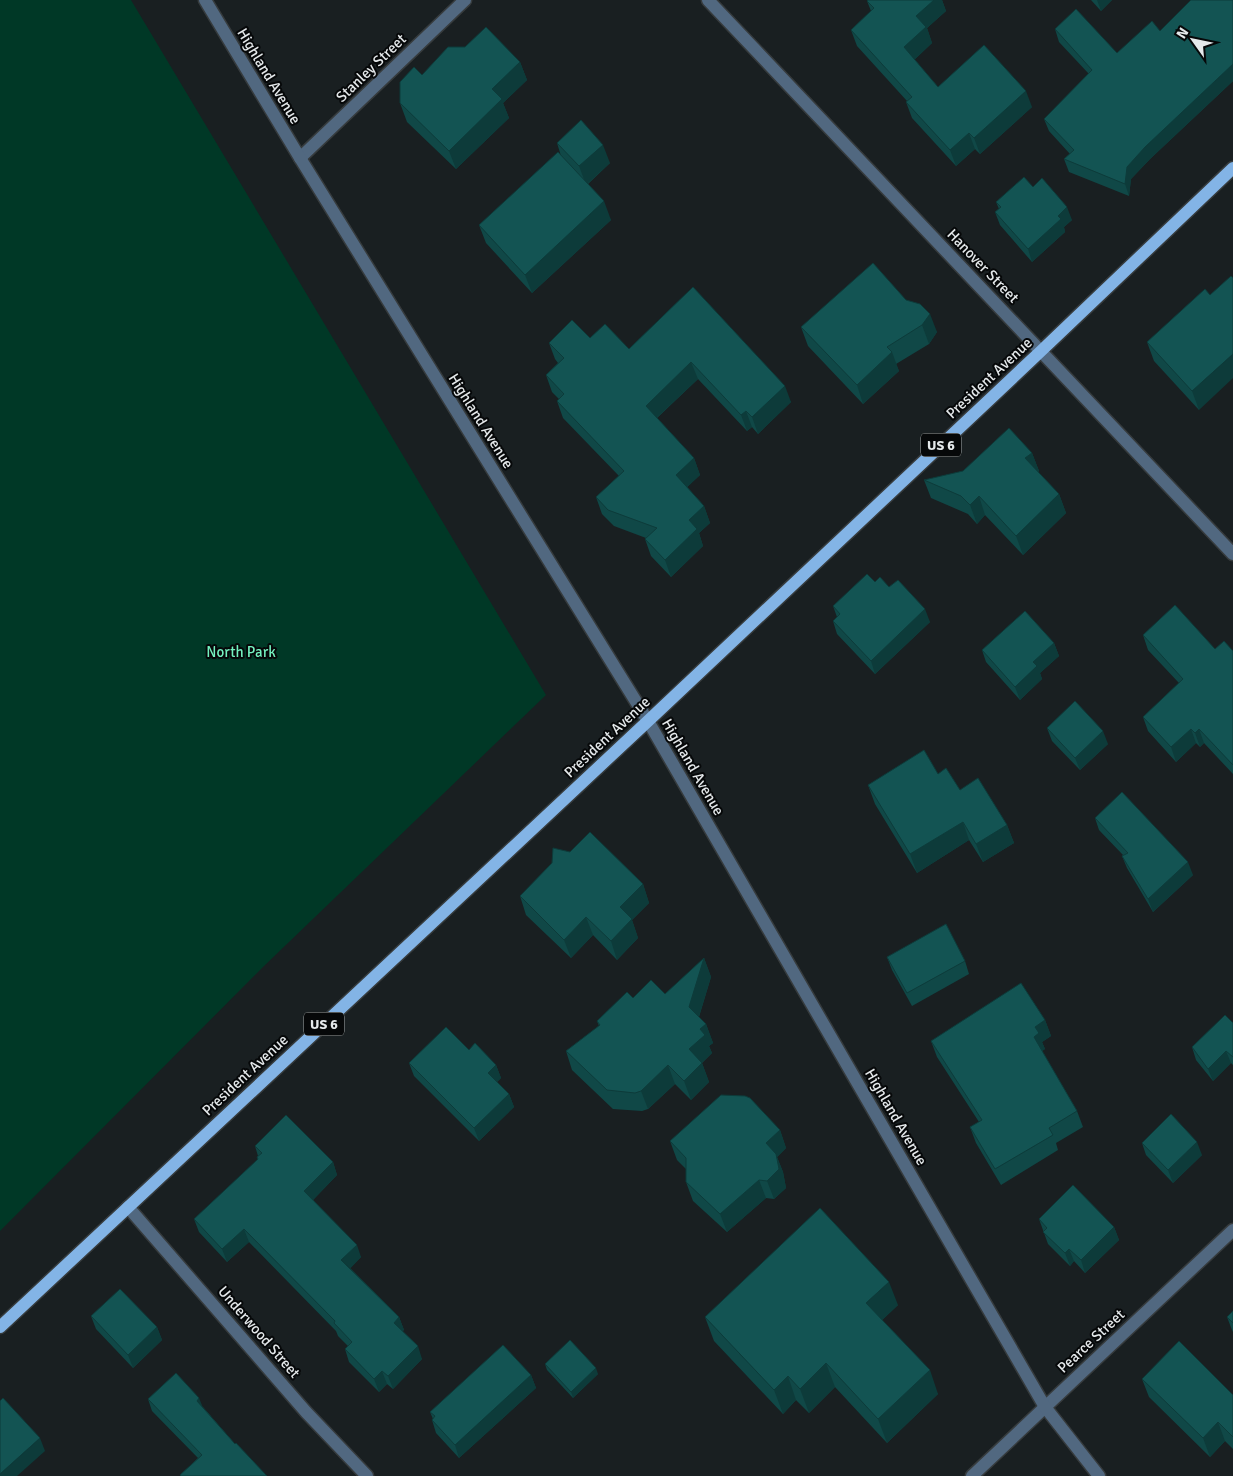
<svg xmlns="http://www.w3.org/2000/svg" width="1233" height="1476" font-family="Signika,sans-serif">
  <rect width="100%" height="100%" fill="#191f21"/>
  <polygon fill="#003826" points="0,0 131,0 546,695 263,967 0,1231"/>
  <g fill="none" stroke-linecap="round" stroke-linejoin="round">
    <g stroke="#363b3d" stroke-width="15">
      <g id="minor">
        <polyline points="708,0 1233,554"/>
        <polyline points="300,158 465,0"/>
        <polyline points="128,1207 306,1412 367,1476"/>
        <polyline points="972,1476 1233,1230"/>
      </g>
    </g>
    <g stroke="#363b3d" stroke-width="15">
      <polyline id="tertiary" points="205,0 300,158 648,721 1045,1407 1099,1476"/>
    </g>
    <g stroke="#363b3d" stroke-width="15">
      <polyline id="primary" points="0,1327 648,721 1041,351 1233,168"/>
    </g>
    <use href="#minor" stroke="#516880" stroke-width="12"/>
    <use href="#tertiary" stroke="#516880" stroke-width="12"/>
    <use href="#primary" stroke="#83b4e6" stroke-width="12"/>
  </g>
  <g fill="#104847">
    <polygon points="868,0 942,0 946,11 927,28 932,43 914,60 938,87 1032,107 980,154 975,149 956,166 912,118 906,102 907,101 857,46 851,30 871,11 867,1"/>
    <polygon points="1091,0 1112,0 1101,11"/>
    <polygon points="1233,0 1233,81 1150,159 1131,179 1129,196 1069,172 1064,159 1070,154 1049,131 1044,119 1089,74 1059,42 1055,29 1117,53 1160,31"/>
    <polygon points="520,62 527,80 503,103 509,118 456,169 407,122 400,103 422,75"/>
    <polygon points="557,143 610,163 588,184 611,220 532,293 486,243 479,225 561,156"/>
    <polygon points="1033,187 1072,220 1064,227 1065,232 1032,262 1000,225 995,212 999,209 996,202"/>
    <polygon points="693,287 791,402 758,434 752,427 747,431 698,379 657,418 694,458 700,475 687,487 704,506 710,523 699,533 703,546 671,577 651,556 645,539 646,538 614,526 602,514 596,497 619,476 563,418 557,401 559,399 552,392 546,375 558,363 555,359 549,343 590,338 629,349"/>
    <polygon points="1205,289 1199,410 1154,361 1147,342"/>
    <polygon points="906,300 937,332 929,344 896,364 899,371 863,404 808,346 801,327"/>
    <polygon points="1032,453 1039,471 1038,472 1059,494 1066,513 1023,555 985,515 977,524 968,514 931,498 924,480 963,471"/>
    <polygon points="875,582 889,587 930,622 875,674 837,634 833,621 837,617 833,606"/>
    <polygon points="1143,635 1215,649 1233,651 1233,774 1204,743 1200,747 1196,743 1176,762 1148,731 1143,717 1179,683 1148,650"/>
    <polygon points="1054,643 1059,656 1040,673 1042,679 1020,700 986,662 982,650"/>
    <polygon points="1047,728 1108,744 1080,770 1052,741"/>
    <polygon points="938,774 1007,825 1014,843 983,862 969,840 917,873 875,804 868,785"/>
    <polygon points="1095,818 1193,875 1153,912 1127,868 1122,856 1123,855 1099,830"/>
    <polygon points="643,884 649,903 632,920 638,938 617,960 593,935 571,958 526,915 520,896"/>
    <polygon points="887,957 965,961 969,974 912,1006 892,970"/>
    <polygon points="704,958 711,977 699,1017 706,1024 713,1043 709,1046 712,1053 702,1063 709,1082 691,1100 675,1084 648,1109 642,1111 613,1109 572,1070 566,1051 599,1026 597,1021 633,998 665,994"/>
    <polygon points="1045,1020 1051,1036 1042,1042 1045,1049 1042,1051 1077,1111 1083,1127 1056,1143 1058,1150 1001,1185 976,1143 970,1127 979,1122 937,1057 931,1041"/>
    <polygon points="1233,1023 1233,1065 1231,1063 1213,1081 1196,1060 1192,1047"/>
    <polygon points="469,1050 496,1065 501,1078 497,1082 509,1094 514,1107 479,1141 414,1076 409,1063"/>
    <polygon points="780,1130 786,1148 777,1157 783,1172 786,1188 774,1199 766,1198 727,1232 693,1201 686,1182 686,1169 677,1160 670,1141"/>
    <polygon points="1142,1143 1202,1155 1173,1183 1146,1155"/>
    <polygon points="255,1146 333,1162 337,1175 313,1200 361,1257 350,1268 399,1317 404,1330 402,1331 422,1359 393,1389 387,1384 379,1392 349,1362 345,1349 348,1346 338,1336 336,1331 249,1242 227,1262 199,1232 194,1219 258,1160 257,1157 258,1156"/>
    <polygon points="1039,1219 1114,1227 1119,1240 1085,1273 1074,1261 1070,1266 1048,1244"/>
    <polygon points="898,1305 882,1320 938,1394 887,1443 835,1387 809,1413 796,1400 783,1414 714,1341 705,1317"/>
    <polygon points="1233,1311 1233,1332 1232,1330 1227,1317"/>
    <polygon points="91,1316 157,1327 162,1340 133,1368 96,1329"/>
    <polygon points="545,1364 598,1374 573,1398 547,1370"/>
    <polygon points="531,1375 536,1388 459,1458 436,1433 432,1420 433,1419 430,1412"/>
    <polygon points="1142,1379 1233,1395 1233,1449 1225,1441 1210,1457 1149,1397"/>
    <polygon points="148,1399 203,1407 235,1444 267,1476 180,1476 180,1475 198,1458 152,1411"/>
  </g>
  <g fill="#0d3b3a">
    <polygon points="934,0 942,0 946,11 927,28 932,43 910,64 904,47 916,16"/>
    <polygon points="1097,0 1112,0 1101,11"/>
    <polygon points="520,62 527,80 503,103 509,118 456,169 449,151 492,89"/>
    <polygon points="1233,64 1233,81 1150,159 1131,179 1129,196 1125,184 1127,167 1145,147"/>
    <polygon points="1026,91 1032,107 980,154 974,138"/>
    <polygon points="969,133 975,149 956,166 950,150"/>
    <polygon points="603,145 610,163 586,185 579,166"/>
    <polygon points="604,201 611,220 532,293 525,275"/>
    <polygon points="1067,207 1072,220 1064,227 1065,232 1032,262 1028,249 1058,216"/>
    <polygon points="930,314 937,332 929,344 922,325"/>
    <polygon points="892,352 899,371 863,404 857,385"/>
    <polygon points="1233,354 1233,378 1199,410 1192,391"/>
    <polygon points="691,362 698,379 652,422 646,406"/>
    <polygon points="785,386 791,402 758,434 752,417"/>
    <polygon points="746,411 752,427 747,431 741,415"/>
    <polygon points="1032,453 1039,471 1032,477 1025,458"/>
    <polygon points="694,458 700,475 682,492 676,475"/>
    <polygon points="1059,494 1066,513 1023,555 1016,536"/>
    <polygon points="979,496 985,515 977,524 970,505"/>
    <polygon points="704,506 710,523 699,533 703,546 671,577 665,560 689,520"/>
    <polygon points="925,609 930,622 875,674 871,661"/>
    <polygon points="1054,643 1059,656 1040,673 1042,679 1020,700 1015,687 1033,662"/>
    <polygon points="1191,729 1196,743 1176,762 1171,747"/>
    <polygon points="1199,729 1204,743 1200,747 1195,733"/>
    <polygon points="1103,731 1108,744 1080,770 1075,758"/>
    <polygon points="963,822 969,840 917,873 910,854"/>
    <polygon points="1007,825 1014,843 983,862 976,844"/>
    <polygon points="1188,862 1193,875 1153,912 1148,899"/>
    <polygon points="643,884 649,903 632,920 638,938 617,960 611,941 620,907"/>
    <polygon points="586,917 593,935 571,958 564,940"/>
    <polygon points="704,958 711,977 696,1026 689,1007"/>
    <polygon points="1045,1020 1051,1036 1042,1042 1045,1049 1039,1053 1034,1037 1035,1027"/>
    <polygon points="706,1024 713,1043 709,1046 712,1053 696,1068 689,1049 700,1029"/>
    <polygon points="1226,1051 1231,1063 1213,1081 1208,1069"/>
    <polygon points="702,1063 709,1082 691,1100 684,1081"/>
    <polygon points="496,1065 501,1078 492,1086 488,1073"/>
    <polygon points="668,1065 675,1084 648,1109 641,1091"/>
    <polygon points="509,1094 514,1107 479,1141 474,1128"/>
    <polygon points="780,1130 786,1148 777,1157 783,1172 786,1188 774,1199 767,1181 766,1143"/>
    <polygon points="1197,1142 1202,1155 1173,1183 1168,1170"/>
    <polygon points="333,1162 337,1175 309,1204 304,1191"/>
    <polygon points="759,1180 766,1198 727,1232 720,1214"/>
    <polygon points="1114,1227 1119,1240 1085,1273 1081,1260"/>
    <polygon points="244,1229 249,1242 227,1262 222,1249"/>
    <polygon points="357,1245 361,1257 346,1273 341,1260"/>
    <polygon points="1069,1249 1074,1261 1070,1266 1065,1253"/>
    <polygon points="889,1282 898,1305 875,1327 866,1303"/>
    <polygon points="399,1317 404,1330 399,1335 394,1323"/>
    <polygon points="157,1327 162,1340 133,1368 128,1355"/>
    <polygon points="418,1346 422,1359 393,1389 388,1376"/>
    <polygon points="826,1363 835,1387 809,1413 800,1389"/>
    <polygon points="596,1368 598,1374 573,1398 571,1392"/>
    <polygon points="930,1370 938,1394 887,1443 878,1419"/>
    <polygon points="382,1371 387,1384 379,1392 374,1379"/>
    <polygon points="531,1375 536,1388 459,1458 455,1445"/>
    <polygon points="788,1376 796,1400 783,1414 774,1390"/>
    <polygon points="199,1398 204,1410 197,1401"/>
    <polygon points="1218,1422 1225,1441 1210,1457 1203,1438"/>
    <polygon points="40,1438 45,1451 17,1476 0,1476 0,1474"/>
  </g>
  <g fill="#135453" stroke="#0d3b3a">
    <polygon points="868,0 934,0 916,16 926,27 904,47 938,87 984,45 1026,91 974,138 969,133 950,150 906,102 912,97 851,30 874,8 867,1"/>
    <polygon points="1191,0 1233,0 1233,64 1145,147 1127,167 1125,184 1064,159 1074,150 1044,119 1092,70 1055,29 1076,9 1117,53 1152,21 1160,31"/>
    <polygon points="486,27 520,62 492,89 502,99 449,151 400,103 400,82 414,67 422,75 448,47 465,47"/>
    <polygon points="581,120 603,145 579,166 557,143"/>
    <polygon points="558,152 604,201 525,275 479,225"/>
    <polygon points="1024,177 1033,187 1042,178 1067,207 1058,216 1061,219 1028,249 995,212 1001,207 996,202"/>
    <polygon points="873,263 906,300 920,304 930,314 922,325 887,347 892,352 857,385 801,327"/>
    <polygon points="1231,276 1233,278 1233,354 1192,391 1147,342 1205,289 1210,295"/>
    <polygon points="693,287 785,386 752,417 746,411 741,415 691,362 646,406 694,458 676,475 704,506 689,520 697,529 665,560 645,539 657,528 608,510 596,497 624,471 557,401 564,394 546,375 564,358 549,343 572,320 590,338 605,324 629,349"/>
    <polygon points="1009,428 1032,453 1025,458 1059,494 1016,536 979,496 970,505 961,496 924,480 963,471"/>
    <polygon points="867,574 875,582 880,577 889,587 898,580 925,609 871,661 833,621 840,614 833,606"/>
    <polygon points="1175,605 1215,649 1224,641 1233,651 1233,765 1199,729 1195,733 1191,729 1171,747 1143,717 1183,679 1143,635"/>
    <polygon points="1025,611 1054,643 1033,662 1037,666 1015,687 982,650"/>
    <polygon points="1075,701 1103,731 1075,758 1047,728"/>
    <polygon points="924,750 938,774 946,768 960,790 978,778 1007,825 976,844 963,822 910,854 868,785"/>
    <polygon points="1122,792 1188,862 1148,899 1122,856 1128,853 1095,818"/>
    <polygon points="590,832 643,884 620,907 632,919 611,941 586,917 564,940 520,896 552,863 553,848 570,852"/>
    <polygon points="946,924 965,961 907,993 887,957"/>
    <polygon points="704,958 689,1007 706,1024 700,1029 705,1035 689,1049 702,1063 684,1081 668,1065 641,1091 635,1093 607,1090 566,1051 600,1025 597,1021 627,992 633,998 651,980 665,994"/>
    <polygon points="1021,983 1045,1020 1035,1027 1039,1033 1034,1037 1077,1111 1049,1128 1053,1135 995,1169 970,1127 982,1120 931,1041"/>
    <polygon points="1225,1015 1233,1023 1233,1057 1226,1051 1208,1069 1192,1047"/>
    <polygon points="446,1027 469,1050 475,1043 496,1065 488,1073 509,1094 474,1128 409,1063"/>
    <polygon points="721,1095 745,1096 750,1098 780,1130 766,1143 776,1154 779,1169 767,1181 759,1180 720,1214 686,1182 686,1158 670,1141"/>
    <polygon points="1171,1114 1197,1142 1168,1170 1142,1143"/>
    <polygon points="286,1115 333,1162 304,1191 357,1245 341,1260 399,1317 394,1323 418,1346 388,1376 382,1371 374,1379 345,1349 352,1342 334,1323 335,1321 244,1229 222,1249 194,1219 258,1159 257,1157 262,1153 255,1146"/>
    <polygon points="1073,1185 1114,1227 1081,1260 1069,1249 1065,1253 1043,1232 1047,1228 1039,1219"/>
    <polygon points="820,1208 889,1282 866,1303 930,1370 878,1419 826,1363 800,1389 788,1376 774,1390 705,1317"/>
    <polygon points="120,1289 157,1327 128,1355 91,1316"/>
    <polygon points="1233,1311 1233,1323 1227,1317"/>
    <polygon points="570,1340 596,1368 571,1392 545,1364"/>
    <polygon points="1179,1341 1233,1395 1233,1437 1218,1422 1203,1438 1142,1379"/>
    <polygon points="503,1345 531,1375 455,1445 432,1420 435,1416 430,1412"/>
    <polygon points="176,1373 199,1398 197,1401 235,1444 236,1443 267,1476 181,1476 180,1475 202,1455 148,1399"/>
    <polygon points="3,1398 40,1438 0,1474 0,1401"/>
  </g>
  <g text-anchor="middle" stroke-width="4" stroke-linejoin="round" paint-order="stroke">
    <g fill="#060809" stroke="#a2a6a7" stroke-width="1">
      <rect x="921" y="433.5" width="40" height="23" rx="4"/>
      <rect x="304" y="1012.5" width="40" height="23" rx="4"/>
    </g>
    <g font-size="14" font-weight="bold" fill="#e5e9eb">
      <text x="941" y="450">US 6</text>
      <text x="324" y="1029">US 6</text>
    </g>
    <g font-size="15" fill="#e5e9eb" stroke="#060809">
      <text transform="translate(371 68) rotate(-44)" y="5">Stanley Street</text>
      <text transform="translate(269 76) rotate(59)" y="5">Highland Avenue</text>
      <text transform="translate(983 266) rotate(46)" y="5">Hanover Street</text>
      <text transform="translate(989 378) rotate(-43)" y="5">President Avenue</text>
      <text transform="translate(481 421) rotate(58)" y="5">Highland Avenue</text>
      <text transform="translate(607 737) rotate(-43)" y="5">President Avenue</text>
      <text transform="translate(693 767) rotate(60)" y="5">Highland Avenue</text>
      <text transform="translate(245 1075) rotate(-43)" y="5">President Avenue</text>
      <text transform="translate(896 1117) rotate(60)" y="5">Highland Avenue</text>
      <text transform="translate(259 1332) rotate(49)" y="5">Underwood Street</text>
      <text transform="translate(1091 1341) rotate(-43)" y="5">Pearce Street</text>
    </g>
    <g font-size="15" fill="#74f2c0" stroke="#060809">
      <text x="241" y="657">North Park</text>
    </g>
  </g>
  <g transform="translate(1193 40) rotate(303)" stroke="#060809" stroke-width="4" paint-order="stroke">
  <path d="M0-4L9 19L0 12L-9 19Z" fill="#e5e9eb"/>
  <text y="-8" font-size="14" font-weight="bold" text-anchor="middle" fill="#e5e9eb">N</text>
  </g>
</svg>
